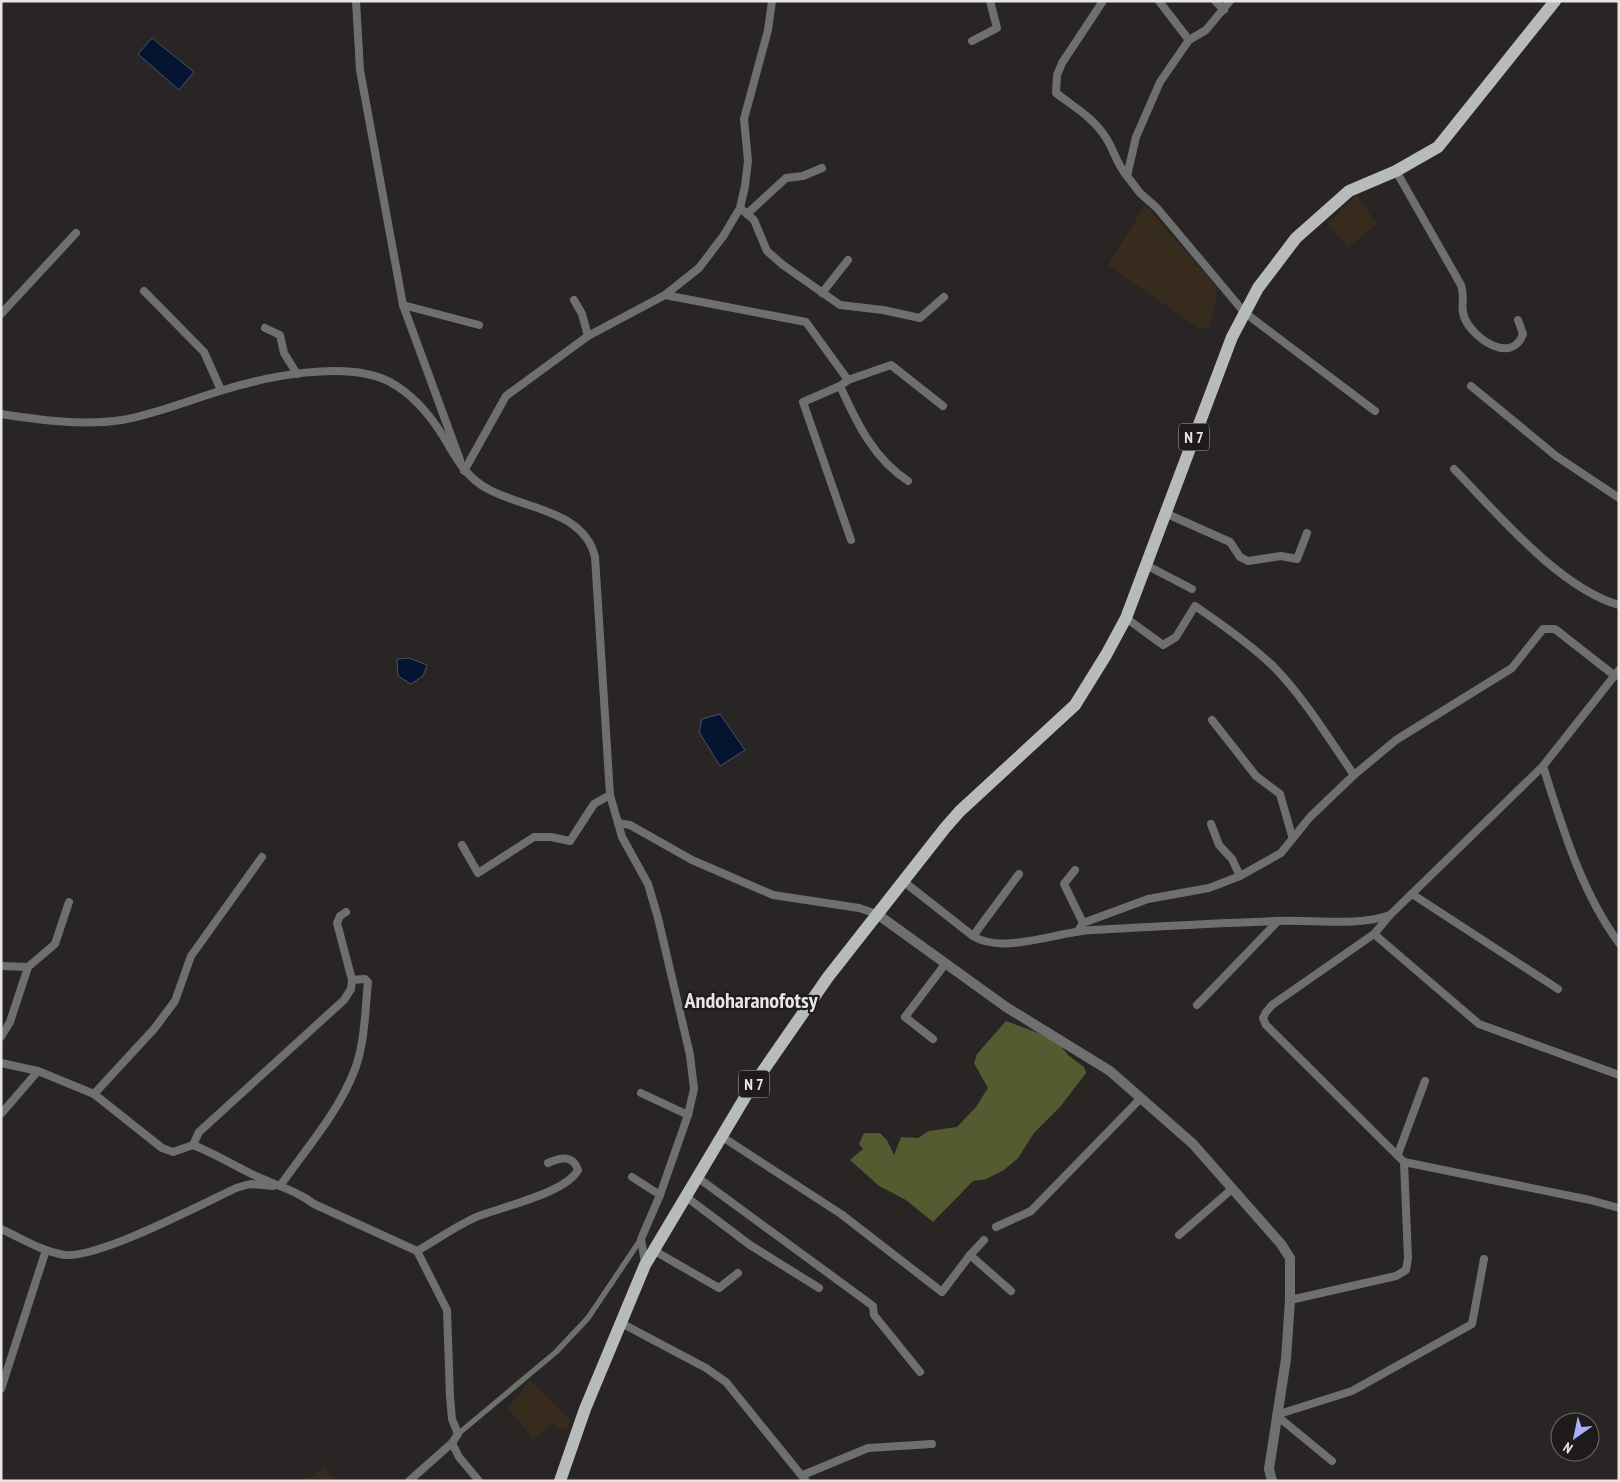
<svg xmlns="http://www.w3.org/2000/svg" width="1620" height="1482" font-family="'PT Sans Narrow',sans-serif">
  <rect width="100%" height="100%" fill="#282524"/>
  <g fill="#362b1c">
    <polygon points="1357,195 1377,224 1348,247 1328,224"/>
    <polygon points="1145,205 1218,288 1210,327 1198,328 1108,265"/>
    <polygon points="530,1380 571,1421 566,1430 552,1424 533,1439 508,1408"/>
    <polygon points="324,1468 337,1481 298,1481 311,1477"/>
  </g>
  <polygon fill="#555b31" points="1006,1021 1055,1039 1068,1055 1084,1067 1086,1073 1060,1107 1034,1133 1018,1158 1004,1170 986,1179 973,1181 933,1222 906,1200 879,1186 850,1160 863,1149 859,1144 864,1133 880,1133 887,1140 894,1155 901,1137 918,1138 929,1131 957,1127 976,1107 988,1088 974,1063 977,1054"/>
  <g fill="#041431" stroke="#485367">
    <polygon points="152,38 194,72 179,90 138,54"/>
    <polygon points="409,658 427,665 423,676 411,684 398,676 397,659"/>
    <polygon points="720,714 745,750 720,766 699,732 702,719"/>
  </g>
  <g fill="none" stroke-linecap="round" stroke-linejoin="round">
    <polyline stroke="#6e706f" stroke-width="5.5" points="458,1434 556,1352 588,1318 641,1239"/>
    <g stroke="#6e706f" stroke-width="8">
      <polyline points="356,1 360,70 403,305 460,460"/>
      <path d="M1103,1L1062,63L1057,75L1056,93C1074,107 1094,118 1106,138C1114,150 1117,165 1127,176"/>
      <polyline points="1159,1 1189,40"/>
      <polyline points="1215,1 1224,10"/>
      <polyline points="1230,1 1206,30 1189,40 1160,82 1136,137 1127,176 1140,193 1157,208 1244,312 1375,411"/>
      <polyline points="972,41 997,28 990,1"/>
      <path d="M1396,171L1461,285C1466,300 1459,307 1465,319C1474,339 1512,365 1523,334L1518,320"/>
      <polyline points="740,208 754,220 767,251 783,265 840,305 883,310 920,318 944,297"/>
      <polyline points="747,214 786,178 803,176 822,168"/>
      <polyline points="144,291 204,352 221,390"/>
      <polyline points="822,293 848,260"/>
      <polyline points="665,295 806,322 848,380 891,365 943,406"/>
      <polyline points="574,300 582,314 588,336"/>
      <polyline points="403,305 479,325"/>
      <polyline points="1,314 76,233"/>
      <polyline points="265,328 280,335 284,353 297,374"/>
      <polyline points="848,380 840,386 803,402 851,540"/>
      <path d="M840,386C857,423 873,458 908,481"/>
      <polyline points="1471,386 1556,456 1619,498"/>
      <path d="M1,414C40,420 83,426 122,420C156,414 187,401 220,391C264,377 347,359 390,382C412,394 430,415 443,436C456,457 464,476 488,489C524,509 584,510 595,557L610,795L622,837L648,884L658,918L690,1055L694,1089L688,1115L660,1195L641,1239L645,1263"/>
      <path d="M1454,469C1497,513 1559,588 1619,605"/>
      <polyline points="464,471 506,396 588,336 665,295 699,268 724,235 740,208 745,186 748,161 744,119 768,30 772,1"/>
      <polyline points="1165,513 1230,542 1240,557 1248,561 1281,556 1297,559 1307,533"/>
      <polyline points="1146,565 1192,589"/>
      <path d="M1126,618L1163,645L1176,637L1195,606C1223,625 1250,644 1274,667C1305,699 1329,739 1354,775"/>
      <polyline points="1212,720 1256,776 1280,794 1292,836"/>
      <path d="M1543,766C1562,826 1581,892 1619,943"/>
      <polyline points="618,823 630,825 692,860 773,895 859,908 877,914"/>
      <polyline points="1211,824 1219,845 1232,859 1240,876"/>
      <polyline points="462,845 478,873 534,837 551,837 570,841 594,804 610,795"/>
      <polyline points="1075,870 1064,884 1083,923"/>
      <path d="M903,881L973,936C1002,955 1057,932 1091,930C1153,927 1215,923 1277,921C1314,919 1355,927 1390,915L1543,766L1619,670"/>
      <polyline points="1412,894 1558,989"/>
      <polyline points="1390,915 1374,934 1272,1005 1266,1012 1263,1018 1266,1025 1404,1162 1590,1200 1619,1208"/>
      <polyline points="1078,931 1083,923 1148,899 1209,888 1240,876 1281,853 1310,817 1354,775 1396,740 1512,668 1543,629 1555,629 1615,676"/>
      <polyline points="1374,934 1479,1024 1619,1075"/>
      <polyline points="973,936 1019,874"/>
      <polyline points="1,966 28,967"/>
      <polyline points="1197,1005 1278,921"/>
      <polyline points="1,1037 10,1022 28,967 55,944 69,902"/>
      <polyline points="933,1039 905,1017 946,963"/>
      <path d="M1,1063L38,1071L94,1094L162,1148L173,1152L193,1145C216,1154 236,1167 258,1177C278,1186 297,1191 314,1204L417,1251L447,1310L450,1397L452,1419L458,1434L452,1443L409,1481"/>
      <polyline points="641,1093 688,1115"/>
      <polyline points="94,1094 154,1029 175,1001 191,956 262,857"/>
      <polyline points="1,1114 38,1071"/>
      <polyline points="721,1136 841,1214 942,1292 970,1255 984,1240"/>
      <polyline points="193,1145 199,1132 344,1000 351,989 352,980 337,923 340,916 346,912"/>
      <polyline points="1398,1154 1425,1081"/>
      <polyline points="632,1177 660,1195"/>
      <polyline points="697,1177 873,1306 874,1315 920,1372"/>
      <path d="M280,1186C305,1150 339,1112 355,1069C365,1042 365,1011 368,982L365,979L352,980"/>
      <polyline points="685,1196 750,1245 819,1288"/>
      <polyline points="996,1227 1031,1211 1141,1098"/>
      <path d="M1,1229C21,1238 43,1252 65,1255C100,1258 200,1205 236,1188L250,1184L273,1186"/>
      <polyline points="1179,1235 1232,1189"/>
      <polyline points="653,1250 719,1288 738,1273"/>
      <path d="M417,1251C436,1240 455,1227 474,1218C499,1207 565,1194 578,1170C573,1155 561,1157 548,1163"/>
      <polyline points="970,1255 1011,1291"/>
      <polyline points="1290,1300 1396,1276 1406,1270 1408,1258 1404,1162"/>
      <polyline points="621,1323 706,1368 726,1382 806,1481"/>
      <polyline points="1,1389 46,1250"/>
      <polyline points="452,1443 459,1457 479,1481"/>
      <polyline points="1332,1461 1276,1415 1352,1391 1472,1324 1484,1259"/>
      <polyline points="803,1475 868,1448 932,1444"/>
    </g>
    <polyline stroke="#6e706f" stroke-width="10" points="877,914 1006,1007 1110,1071 1193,1144 1281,1244 1290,1258 1290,1300 1286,1359 1269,1469 1272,1481"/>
    <polyline stroke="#b7bbba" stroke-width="12" points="560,1481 585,1409 645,1265 747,1094 828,977 945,828 960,811 1075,705 1106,655 1126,618 1232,337 1258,288 1296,238 1349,191 1396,171 1438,147 1555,1"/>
  </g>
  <g text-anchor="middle" stroke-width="4.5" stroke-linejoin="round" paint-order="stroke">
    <g fill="#1e1b1a" stroke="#aba8a8" stroke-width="1">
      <rect x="1179" y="423.5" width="30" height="27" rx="4"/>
      <rect x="739" y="1070.5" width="30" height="27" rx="4"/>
    </g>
    <g font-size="16" font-weight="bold" fill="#e8e5e5">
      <text x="1194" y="443">N 7</text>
      <text x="754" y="1090">N 7</text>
    </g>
    <g font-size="22" font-weight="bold" fill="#e8e5e5" stroke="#1e1b1a">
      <text x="751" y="1008">Andoharanofotsy</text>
    </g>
  </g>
  <rect width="1620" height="1482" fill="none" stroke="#e8e5e5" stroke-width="5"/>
  <g transform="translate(1575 1437) rotate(213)"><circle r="24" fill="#1e1b1a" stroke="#6f6c6b"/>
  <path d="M0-4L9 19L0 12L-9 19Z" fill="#a5b1fc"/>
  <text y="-8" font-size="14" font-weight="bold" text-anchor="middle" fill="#e8e5e5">N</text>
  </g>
</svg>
